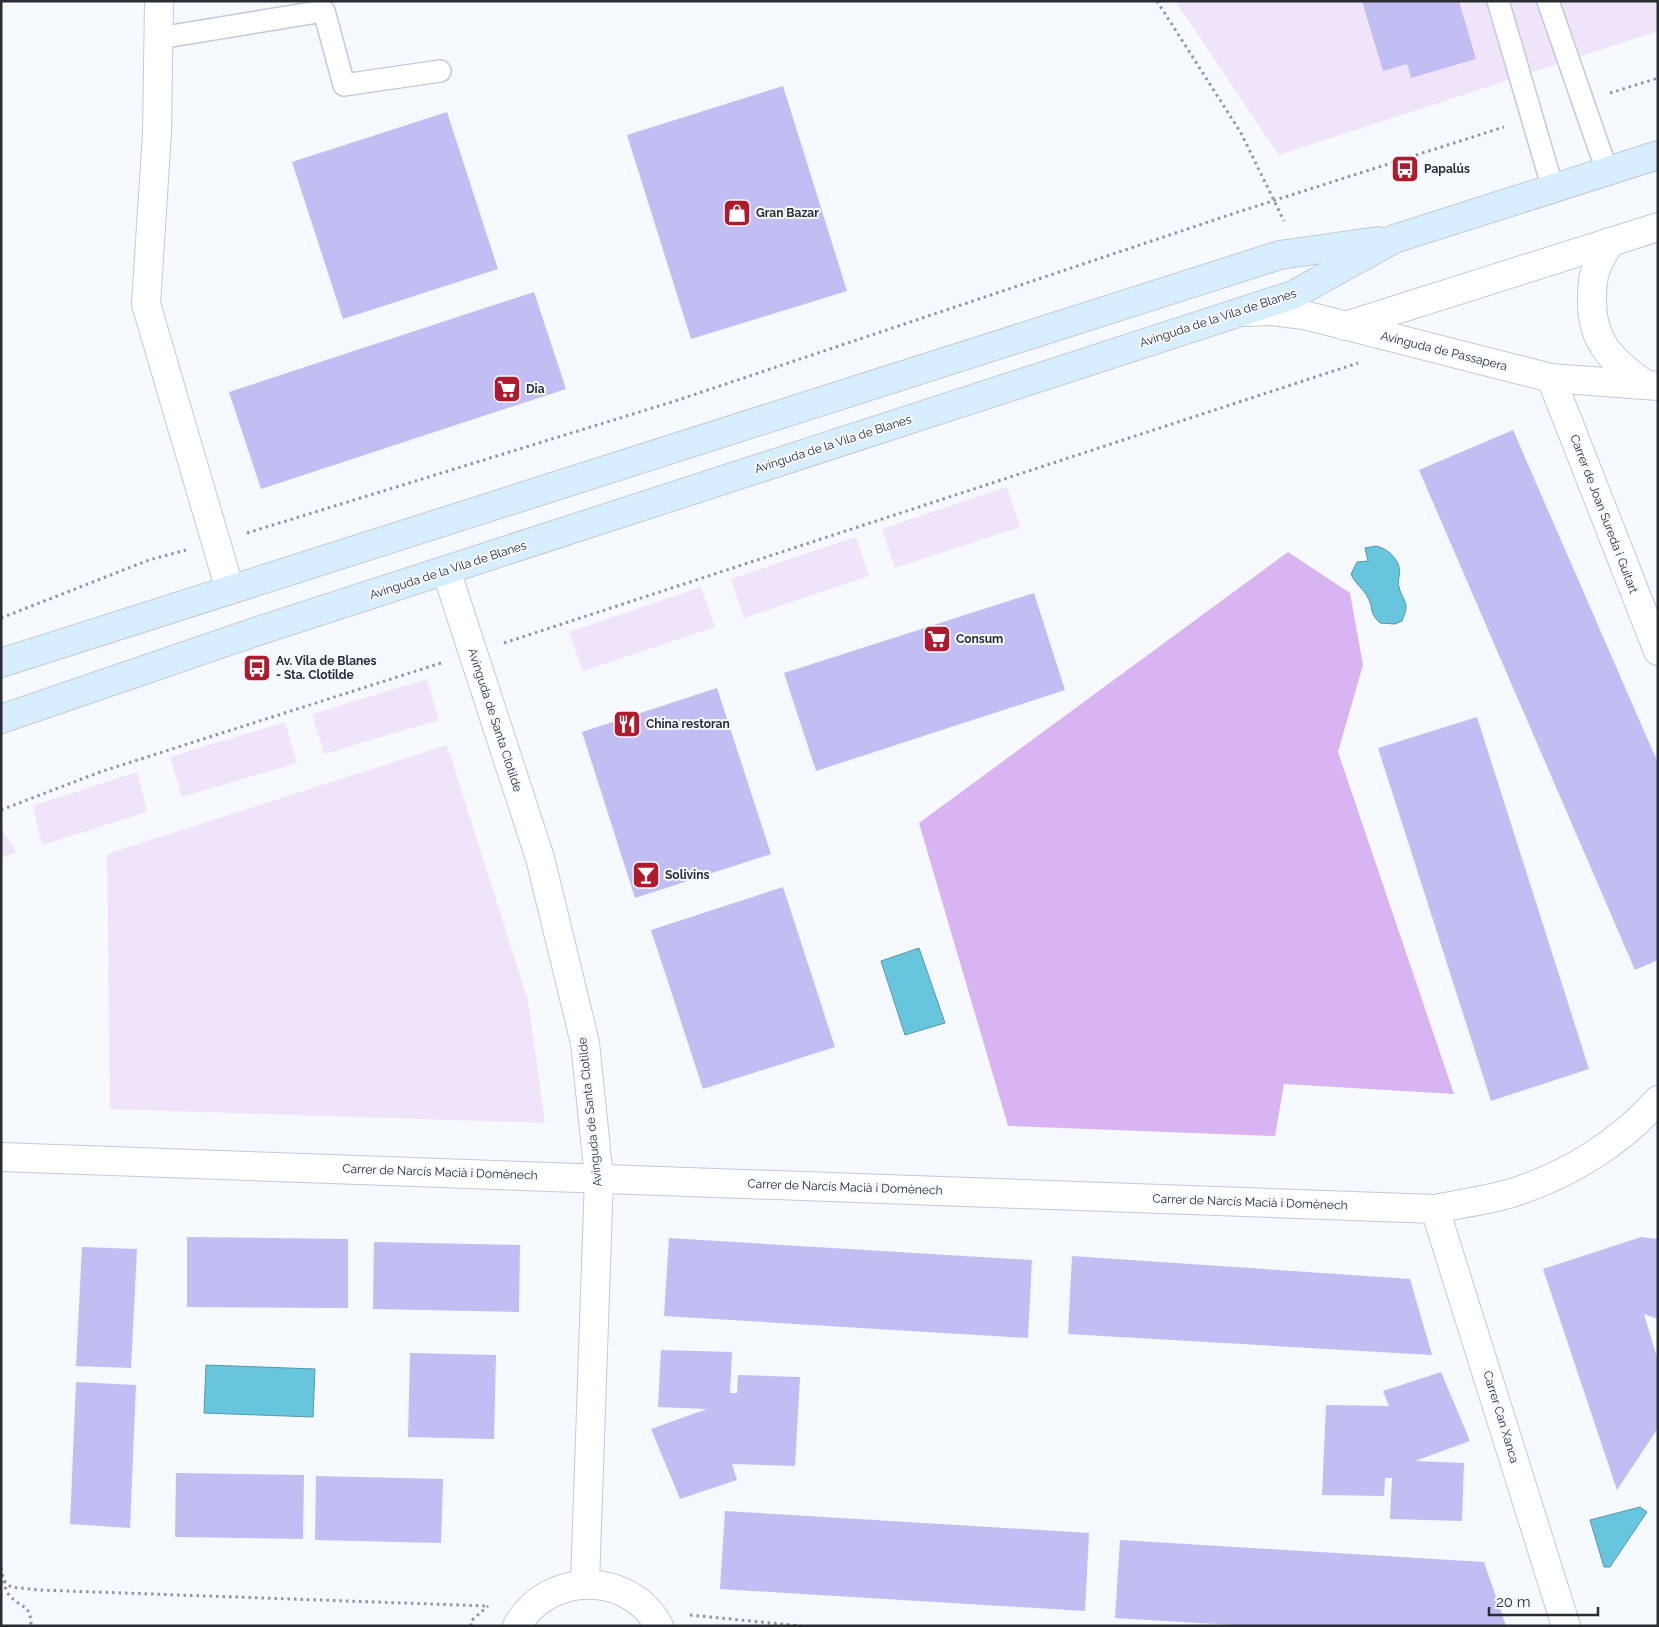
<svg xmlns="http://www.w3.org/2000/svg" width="1659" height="1627" font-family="Raleway,sans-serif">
  <rect width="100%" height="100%" fill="#f6f9ff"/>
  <g fill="#f0e4fa">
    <polygon points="1175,1 1658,1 1658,31 1279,155"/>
    <polygon points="1007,487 1020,527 895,568 882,529"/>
    <polygon points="856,537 869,576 744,618 731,579"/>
    <polygon points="701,587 715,627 583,671 569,632"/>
    <polygon points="427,679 439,720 324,754 312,714"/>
    <polygon points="285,722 297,763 182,797 170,757"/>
    <polygon points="447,745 528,1001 545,1123 110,1109 107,854"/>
    <polygon points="137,772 147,812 42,845 33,806"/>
    <polygon points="1,828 16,852 1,858"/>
  </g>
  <polygon fill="#d9b4f3" points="1288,552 1350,593 1363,665 1338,752 1454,1094 1284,1084 1275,1136 1008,1126 919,823"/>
  <g fill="#67c6de" stroke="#5598aa">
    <path d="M1376,546C1386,548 1397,557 1399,567C1401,573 1397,581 1399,587C1403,603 1411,601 1402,621L1395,624L1380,623C1368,611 1374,609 1368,598C1364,589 1355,584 1351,574L1357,562L1368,561L1365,548Z"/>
    <polygon points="919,948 945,1023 905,1035 881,961"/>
    <polygon points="206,1365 315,1369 313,1417 204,1413"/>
    <polygon points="1640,1507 1647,1512 1610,1567 1604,1567 1590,1520"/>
  </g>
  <g fill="#c1bef4">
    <polygon points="1362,1 1459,1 1476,59 1411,78 1407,64 1383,71"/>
    <polygon points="783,86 847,291 691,339 627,135"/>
    <polygon points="447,112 498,269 343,319 292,162"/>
    <polygon points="534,292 566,389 261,489 229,392"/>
    <polygon points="1513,430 1658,763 1658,960 1635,970 1419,470"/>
    <polygon points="1034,593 1065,690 816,771 784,673"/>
    <polygon points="717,688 771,854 635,898 582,732"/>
    <polygon points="1477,717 1589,1069 1491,1101 1378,748"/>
    <polygon points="783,887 835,1047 703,1089 651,930"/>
    <polygon points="187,1237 348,1239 348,1308 187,1307"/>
    <polygon points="1641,1237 1658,1239 1658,1319 1644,1314 1658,1361 1658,1428 1617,1490 1543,1269"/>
    <polygon points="669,1238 1032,1260 1028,1338 664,1316"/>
    <polygon points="374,1242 520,1245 519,1312 373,1309"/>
    <polygon points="82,1247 137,1249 131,1368 76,1366"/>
    <polygon points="1072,1256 1410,1279 1432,1355 1068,1334"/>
    <polygon points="661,1350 732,1352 730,1393 737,1393 738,1375 800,1377 795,1466 732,1464 737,1480 680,1499 651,1429 707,1409 658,1407"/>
    <polygon points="410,1353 496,1355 494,1439 408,1437"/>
    <polygon points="1441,1372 1470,1441 1415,1461 1464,1463 1462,1521 1390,1519 1392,1478 1385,1478 1384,1496 1322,1495 1326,1405 1389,1406 1383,1391"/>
    <polygon points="76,1382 136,1385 130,1528 70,1524"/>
    <polygon points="176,1473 304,1475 303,1539 175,1537"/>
    <polygon points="316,1476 443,1479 441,1543 315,1540"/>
    <polygon points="725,1511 1089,1533 1085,1611 720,1589"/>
    <polygon points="1120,1540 1484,1562 1506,1626 1250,1626 1115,1618"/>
  </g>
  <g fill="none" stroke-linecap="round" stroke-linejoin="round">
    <g stroke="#c3cad7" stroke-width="24">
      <g id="lane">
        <polyline points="1498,1 1553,189"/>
        <polyline points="1548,1 1607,171"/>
        <polyline points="159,38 324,11 344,85 440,71"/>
      </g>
    </g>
    <g stroke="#c3cad7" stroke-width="30">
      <g id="street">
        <polyline points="159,1 157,133 146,304 230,590"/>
        <path d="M1610,242C1605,251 1598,262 1595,272C1592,280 1592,291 1592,299C1591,342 1613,362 1646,385"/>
        <polyline points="1247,312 1270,311 1304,315 1551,378 1658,386"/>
        <polyline points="1345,326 1658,227"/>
        <polyline points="1551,378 1658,651"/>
        <polyline points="446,570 540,858 585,1043 599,1178 585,1583"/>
        <path d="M1,1157L1435,1209C1462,1203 1492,1200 1518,1191C1571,1173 1621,1142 1658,1100"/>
        <polyline points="1435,1209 1566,1626"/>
        <path d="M517,1626C547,1572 629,1570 659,1626"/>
      </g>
    </g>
    <g stroke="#c3cad7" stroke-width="30">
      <g id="secondary">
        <polyline points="1,663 1280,255 1378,241"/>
        <polyline points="1,719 255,632 1293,295 1394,239 1658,155"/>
      </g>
    </g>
    <g stroke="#92959b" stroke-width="3" stroke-dasharray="2.5 4" stroke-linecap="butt">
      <polyline points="1157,1 1241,133 1284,221"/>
      <polyline points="1610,93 1658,78"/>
      <polyline points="247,533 675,401 1238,212 1504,127"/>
      <polyline points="1,618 149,560 186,550"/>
      <polyline points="504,643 1358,363"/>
      <polyline points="1,810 100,772 441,663"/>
      <path d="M1,1568C4,1577 3,1587 9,1595C21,1609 31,1603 31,1626"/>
      <polyline points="4,1581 11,1587 39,1590 488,1606"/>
      <polyline points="690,1615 801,1626"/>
      <polyline points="471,1626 471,1621 488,1606"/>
    </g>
    <use href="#lane" stroke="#fff" stroke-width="21"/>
    <use href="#street" stroke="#fff" stroke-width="28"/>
    <use href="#secondary" stroke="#d7eefe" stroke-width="28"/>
  </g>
  <defs>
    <g id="bus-square" transform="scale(1.4375)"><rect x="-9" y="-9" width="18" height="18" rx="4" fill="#ae1b2d" stroke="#f6f9ff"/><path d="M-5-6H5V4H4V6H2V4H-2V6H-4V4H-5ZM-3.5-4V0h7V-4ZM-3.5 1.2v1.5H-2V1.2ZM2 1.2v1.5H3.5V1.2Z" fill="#fff"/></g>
    <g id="shop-square" transform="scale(1.4375)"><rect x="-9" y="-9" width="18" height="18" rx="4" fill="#ae1b2d" stroke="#f6f9ff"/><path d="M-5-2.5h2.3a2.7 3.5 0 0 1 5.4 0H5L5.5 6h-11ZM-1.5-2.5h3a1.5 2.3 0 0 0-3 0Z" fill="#fff"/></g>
    <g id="supermarket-square" transform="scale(1.4375)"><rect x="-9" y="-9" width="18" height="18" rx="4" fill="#ae1b2d" stroke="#f6f9ff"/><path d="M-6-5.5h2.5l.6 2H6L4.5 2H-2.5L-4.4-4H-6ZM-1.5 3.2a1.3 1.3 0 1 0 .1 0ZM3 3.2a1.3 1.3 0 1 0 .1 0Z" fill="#fff"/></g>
    <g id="restaurant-square" transform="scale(1.4375)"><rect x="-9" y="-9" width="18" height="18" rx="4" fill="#ae1b2d" stroke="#f6f9ff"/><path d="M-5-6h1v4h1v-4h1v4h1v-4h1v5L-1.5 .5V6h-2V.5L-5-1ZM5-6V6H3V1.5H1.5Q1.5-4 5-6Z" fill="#fff"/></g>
    <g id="bar-square" transform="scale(1.4375)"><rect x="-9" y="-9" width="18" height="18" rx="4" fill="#ae1b2d" stroke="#f6f9ff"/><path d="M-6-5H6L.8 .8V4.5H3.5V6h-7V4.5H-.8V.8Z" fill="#fff"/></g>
  </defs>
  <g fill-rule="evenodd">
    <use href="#bus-square" x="1405" y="169"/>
    <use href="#shop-square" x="737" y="213"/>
    <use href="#supermarket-square" x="507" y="389"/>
    <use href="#supermarket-square" x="937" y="639"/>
    <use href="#bus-square" x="257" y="668"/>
    <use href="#restaurant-square" x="627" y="724"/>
    <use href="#bar-square" x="646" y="875"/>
  </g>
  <g text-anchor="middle" stroke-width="4" stroke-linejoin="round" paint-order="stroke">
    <g font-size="12" font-weight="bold" fill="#2a2d32" stroke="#f6f9ff" text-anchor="start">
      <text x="1424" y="173">Papalús</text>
      <text x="756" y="217">Gran Bazar</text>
      <text x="526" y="393">Dia</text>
      <text x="956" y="643">Consum</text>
      <text x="276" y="665">Av. Vila de Blanes<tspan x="276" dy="14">- Sta. Clotilde</tspan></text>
      <text x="646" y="728">China restoran</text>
      <text x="665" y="879">Solivins</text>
    </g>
    <g font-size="12" fill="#2a2d32" stroke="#f6f9ff">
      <text transform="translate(1218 318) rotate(-18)" y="4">Avinguda de la Vila de Blanes</text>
      <text transform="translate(1444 351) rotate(14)" y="4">Avinguda de Passapera</text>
      <text transform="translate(833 444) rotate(-18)" y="4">Avinguda de la Vila de Blanes</text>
      <text transform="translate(1604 514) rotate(69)" y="4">Carrer de Joan Sureda i Guitart</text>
      <text transform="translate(448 570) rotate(-18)" y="4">Avinguda de la Vila de Blanes</text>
      <text transform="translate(495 720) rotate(72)" y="4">Avinguda de Santa Clotilde</text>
      <text transform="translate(590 1112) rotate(-96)" y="4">Avinguda de Santa Clotilde</text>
      <text transform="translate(440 1172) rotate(2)" y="4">Carrer de Narcís Macià i Domènech</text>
      <text transform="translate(845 1187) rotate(2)" y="4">Carrer de Narcís Macià i Domènech</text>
      <text transform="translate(1250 1202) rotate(2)" y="4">Carrer de Narcís Macià i Domènech</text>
      <text transform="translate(1501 1417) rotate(73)" y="4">Carrer Can Xanca</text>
    </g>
  </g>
  <rect width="1659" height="1627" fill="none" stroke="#2a2d32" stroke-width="5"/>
  <path d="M1489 1607v8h109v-8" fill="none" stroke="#2a2d32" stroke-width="2.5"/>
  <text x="1496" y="1607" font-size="15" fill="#2a2d32" stroke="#f6f9ff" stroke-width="4" paint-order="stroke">20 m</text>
</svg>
